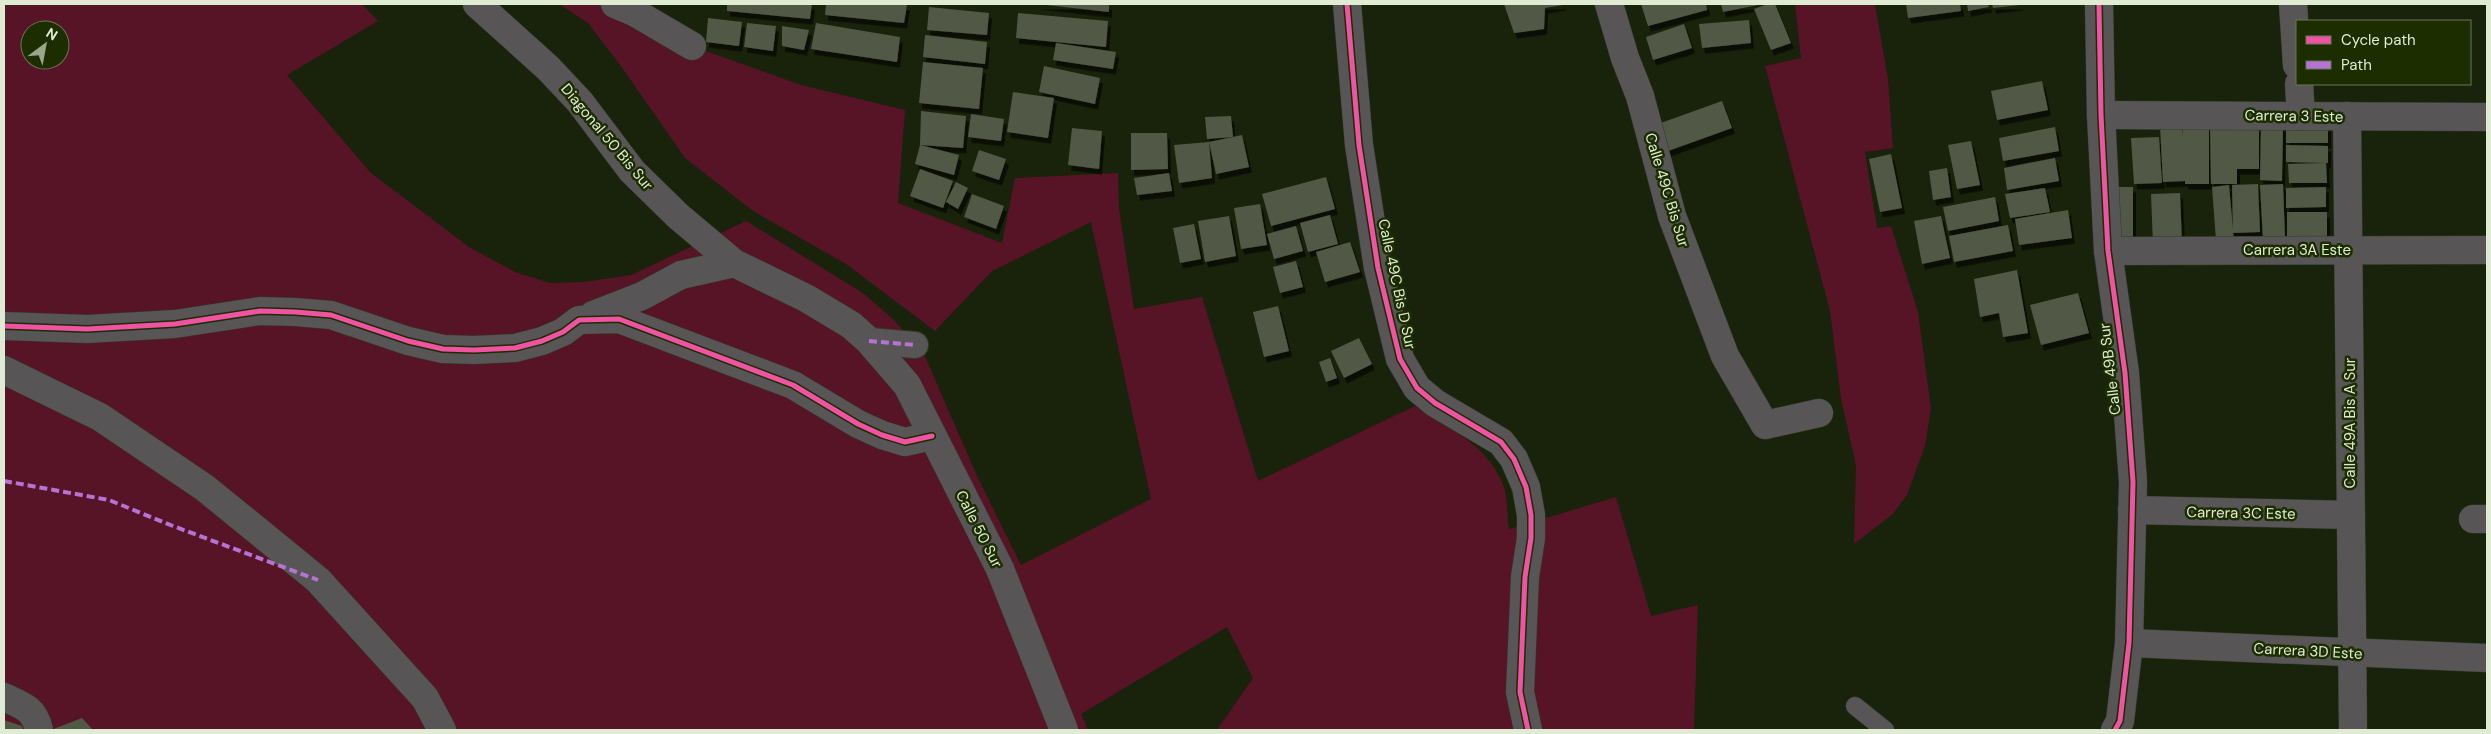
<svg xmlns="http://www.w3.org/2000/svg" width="2491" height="734" font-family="'DM Sans',sans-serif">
  <defs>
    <filter id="shadow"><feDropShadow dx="3" dy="5.5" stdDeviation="0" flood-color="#0009"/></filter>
  </defs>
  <rect width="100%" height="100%" fill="#19220a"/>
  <g fill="#561426" fill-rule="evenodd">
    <path d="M4,4H362L378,21L287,75L371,173L469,247L515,272L550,283L584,282L631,275L746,221L863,293L894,320L924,354L977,476L1021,565L1151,499L1091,222L992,271L935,331L846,264L753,211L685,158L623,69L588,23L559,4H647L653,7L692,46L801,85L905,110L898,203L1002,243L1015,178L1118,173L1119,208L1134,309L1202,297L1258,481L1415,406C1449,427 1490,447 1504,487C1508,500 1507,516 1509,529L1616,497L1651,616L1698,605L1694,730H1217L1253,678L1227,627L1081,714L1088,730H4ZM30,30H60V60H30Z"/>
    <polygon points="1795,4 1875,4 1888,79 1893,148 1865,152 1877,228 1891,226 1918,312 1931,408 1925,446 1907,495 1893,514 1854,544 1856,465 1841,399 1830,311 1765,66 1801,58"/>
  </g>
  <g fill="#515845" filter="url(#shadow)">
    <polygon points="727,4 812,4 810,19 727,11"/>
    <polygon points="826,4 893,4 907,5 904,23 825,15"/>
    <polygon points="1037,4 1109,4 1109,12"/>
    <polygon points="1504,4 1563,4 1563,5 1545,8 1544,29 1514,33"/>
    <polygon points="1641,4 1706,4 1707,10 1648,26"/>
    <polygon points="1721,4 1758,4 1758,5 1723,12"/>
    <polygon points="1768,4 1775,4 1791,43 1771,50 1754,9"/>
    <polygon points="1906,4 1960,4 1961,11 1908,18"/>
    <polygon points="1967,4 1988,4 1989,7 1968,11"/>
    <polygon points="1992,4 2020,4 2020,5 1993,8"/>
    <polygon points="929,7 989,13 987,35 927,30"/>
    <polygon points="1018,13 1108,21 1106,47 1016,38"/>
    <polygon points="708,18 742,22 739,46 706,42"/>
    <polygon points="1749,20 1751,43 1702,48 1699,24"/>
    <polygon points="747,23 776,26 773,51 744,47"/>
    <polygon points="816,23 900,37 897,62 811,49"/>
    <polygon points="1684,24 1692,48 1653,60 1646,37"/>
    <polygon points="782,26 809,30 804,50 782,46"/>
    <polygon points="925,35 987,42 985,64 923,57"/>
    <polygon points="1056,43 1116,52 1113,69 1053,60"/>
    <polygon points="923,62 983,68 979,109 919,103"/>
    <polygon points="1044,66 1100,78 1095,104 1039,92"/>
    <polygon points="2042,81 2048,110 1997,120 1991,91"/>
    <polygon points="1013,92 1054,98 1048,138 1007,132"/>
    <polygon points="1722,101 1732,128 1668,151 1658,124"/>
    <polygon points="921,111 966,116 963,148 920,145"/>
    <polygon points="971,114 1004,119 1001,141 968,137"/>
    <polygon points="1231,116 1233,137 1242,135 1249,167 1216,174 1209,142 1233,137 1207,139 1205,117"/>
    <polygon points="2182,125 2183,137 2183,125 2209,125 2209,184 2185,184 2185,181 2163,182 2160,126"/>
    <polygon points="2210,125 2259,127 2259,169 2237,169 2237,184 2211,184"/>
    <polygon points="2261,125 2283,126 2282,181 2260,180"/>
    <polygon points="2328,126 2328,143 2286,143 2286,127"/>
    <polygon points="2055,127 2059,151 2003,161 1999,138"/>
    <polygon points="1072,128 1102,131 1099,169 1068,165"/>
    <polygon points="1131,133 1167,133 1168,169 1131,170"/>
    <polygon points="2159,137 2162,183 2134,184 2131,138"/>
    <polygon points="1971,141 1980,185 1957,189 1948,145"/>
    <polygon points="1209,142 1212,178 1179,183 1174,145"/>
    <polygon points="920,145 959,155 954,175 915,164"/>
    <polygon points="2286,145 2328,146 2328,163 2286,162"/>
    <polygon points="979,150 1006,159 999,180 972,171"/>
    <polygon points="1891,154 1902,208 1880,212 1869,159"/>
    <polygon points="2055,158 2059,181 2007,190 2004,168"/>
    <polygon points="2326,163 2327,183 2289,183 2288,164"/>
    <polygon points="1947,168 1951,197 1933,200 1929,171"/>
    <polygon points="920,169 953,181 943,208 910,196"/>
    <polygon points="1169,173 1172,191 1137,195 1134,178"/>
    <polygon points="1326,177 1335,209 1271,226 1262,194"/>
    <polygon points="956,182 968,188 958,209 946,202"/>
    <polygon points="2258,184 2260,232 2233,233 2234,238 2216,240 2212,187 2229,185 2233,230 2232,185"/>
    <polygon points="2283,184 2285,239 2263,240 2260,185"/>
    <rect x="2111" y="187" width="22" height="52"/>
    <polygon points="2326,187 2326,207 2286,208 2286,188"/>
    <polygon points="2045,188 2050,212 2010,218 2005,194"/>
    <polygon points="2180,193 2182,244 2153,245 2151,194"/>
    <polygon points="972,194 1004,206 996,229 964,217"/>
    <polygon points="1995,197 1999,221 1948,231 1943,207"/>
    <polygon points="1260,204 1267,245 1241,249 1234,208"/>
    <polygon points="2068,210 2072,238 2019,245 2015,219"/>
    <rect x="2287" y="212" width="40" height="30"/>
    <polygon points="1330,215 1338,244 1308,252 1300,223"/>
    <polygon points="1229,216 1236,256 1205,262 1198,221"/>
    <polygon points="1941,216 1950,258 1922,264 1914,221"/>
    <polygon points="1194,224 1201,259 1180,263 1173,228"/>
    <polygon points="2008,225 2013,251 1954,262 1949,236"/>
    <polygon points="1296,226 1303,251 1274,259 1267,234"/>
    <polygon points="1350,242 1360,272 1325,282 1316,252"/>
    <polygon points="1296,261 1303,287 1280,293 1273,267"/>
    <polygon points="2017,270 2028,333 2003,337 1999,313 1980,317 1974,279"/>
    <polygon points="2078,293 2089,333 2041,345 2030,305"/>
    <polygon points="1278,306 1289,351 1264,357 1253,312"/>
    <polygon points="1359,338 1372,364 1344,378 1331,351"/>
    <polygon points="1330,358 1337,378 1326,382 1319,362"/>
    <polygon points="82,718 93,730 51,730"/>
    <polygon points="4,720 22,726 23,730 4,730"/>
  </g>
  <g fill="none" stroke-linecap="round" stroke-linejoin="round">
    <g stroke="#343c29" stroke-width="19">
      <polyline id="service" points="1855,706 1885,730"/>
    </g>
    <g stroke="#343c29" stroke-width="28">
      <polyline id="pedestrian" points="869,341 915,345"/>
    </g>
    <g stroke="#343c29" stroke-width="29">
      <g id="minor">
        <polyline points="477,4 548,68 580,102 632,171 678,216 734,263 806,298 851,325 869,341 907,385 1000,569 1064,730"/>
        <polyline points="615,4 634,12 692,46"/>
        <polyline points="1347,4 1359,145 1378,268 1400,359 1417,388 1435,403 1501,442 1514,459 1526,487 1531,515 1531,538 1525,577 1520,692 1528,730"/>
        <polyline points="1609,4 1625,58 1640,96 1672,216 1725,356 1765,425 1819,413"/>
        <polyline points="2099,4 2101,115 2108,251 2125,373 2133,482 2129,643 2120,721 2115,730"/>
        <polyline points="2293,4 2297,65"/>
        <polyline points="2299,84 2301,116"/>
        <polyline points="2101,115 2487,117"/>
        <polyline points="2347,116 2353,730"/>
        <polyline points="2108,251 2487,250"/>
        <polyline points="593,315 642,296 681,275 734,263"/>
        <polyline points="4,326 87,329 175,324 260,311 295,312 331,315 408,341 443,349 474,350 515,348 542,341 563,332 579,320 619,319 793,385 858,424 882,435 905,442 932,436"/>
        <polyline points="4,370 100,417 205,488 318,580 425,698 442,730"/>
        <polyline points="2132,510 2351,515"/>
        <polyline points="2473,519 2487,519"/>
        <polyline points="2129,643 2487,658"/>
        <path d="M4,697C23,706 34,708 39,730"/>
      </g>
    </g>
    <use href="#service" stroke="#585557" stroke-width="18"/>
    <use href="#pedestrian" stroke="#585557" stroke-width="26"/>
    <use href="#minor" stroke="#585557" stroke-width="28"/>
    <g stroke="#b673d3" stroke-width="4" stroke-dasharray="8 4" stroke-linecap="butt">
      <polyline points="869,341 915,345"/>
      <polyline points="4,481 109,500 173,526 318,580"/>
    </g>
    <g stroke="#1c2d00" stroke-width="8">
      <g id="cycleway">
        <polyline points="1347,4 1359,145 1378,268 1400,359 1417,388 1435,403 1501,442 1514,459 1526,487 1531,515 1531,538 1525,577 1520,692 1528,730"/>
        <polyline points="2099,4 2101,115 2108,251 2125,373 2133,482 2129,643 2120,721 2115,730"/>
        <polyline points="4,326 87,329 175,324 260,311 295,312 331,315 408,341 443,349 474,350 515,348 542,341 563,332 579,320 619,319 793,385 858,424 882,435 905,442 932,436"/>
      </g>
    </g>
    <use href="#cycleway" stroke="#f153a3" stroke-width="5"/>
  </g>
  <g text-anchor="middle" stroke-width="5" stroke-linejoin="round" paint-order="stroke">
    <g font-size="15" fill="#dfebd2" stroke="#1c2d00">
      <text transform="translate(2294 116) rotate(1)" y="5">Carrera 3 Este</text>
      <text transform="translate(607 137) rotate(50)" y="5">Diagonal 50 Bis Sur</text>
      <text transform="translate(1667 190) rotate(73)" y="5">Calle 49C Bis Sur</text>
      <text x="2297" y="255">Carrera 3A Este</text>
      <text transform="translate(1397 284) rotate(78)" y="5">Calle 49C Bis D Sur</text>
      <text transform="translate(2110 369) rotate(-97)" y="5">Calle 49B Sur</text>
      <text transform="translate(2350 423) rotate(-90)" y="5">Calle 49A Bis A Sur</text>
      <text transform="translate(2241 513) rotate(1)" y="5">Carrera 3C Este</text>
      <text transform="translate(979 529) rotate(63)" y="5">Calle 50 Sur</text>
      <text transform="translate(2308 651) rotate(3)" y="5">Carrera 3D Este</text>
    </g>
  </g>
  <rect width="2491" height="734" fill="none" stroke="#dfebd2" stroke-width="10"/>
  <rect x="2296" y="20" width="175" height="65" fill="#1c2d00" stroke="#6a7954"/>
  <rect x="2306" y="36" width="25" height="8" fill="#f153a3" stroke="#6a7954"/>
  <text x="2341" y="45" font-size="15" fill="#dfebd2">Cycle path</text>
  <rect x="2306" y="61" width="25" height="8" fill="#b673d3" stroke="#6a7954"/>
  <text x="2341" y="70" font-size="15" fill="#dfebd2">Path</text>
  <g transform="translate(45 45) rotate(32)"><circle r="24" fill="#1c2d00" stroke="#6a7954"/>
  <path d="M0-4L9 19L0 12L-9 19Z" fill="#9aa58c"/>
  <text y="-8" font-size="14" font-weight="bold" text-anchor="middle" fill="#dfebd2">N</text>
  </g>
</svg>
